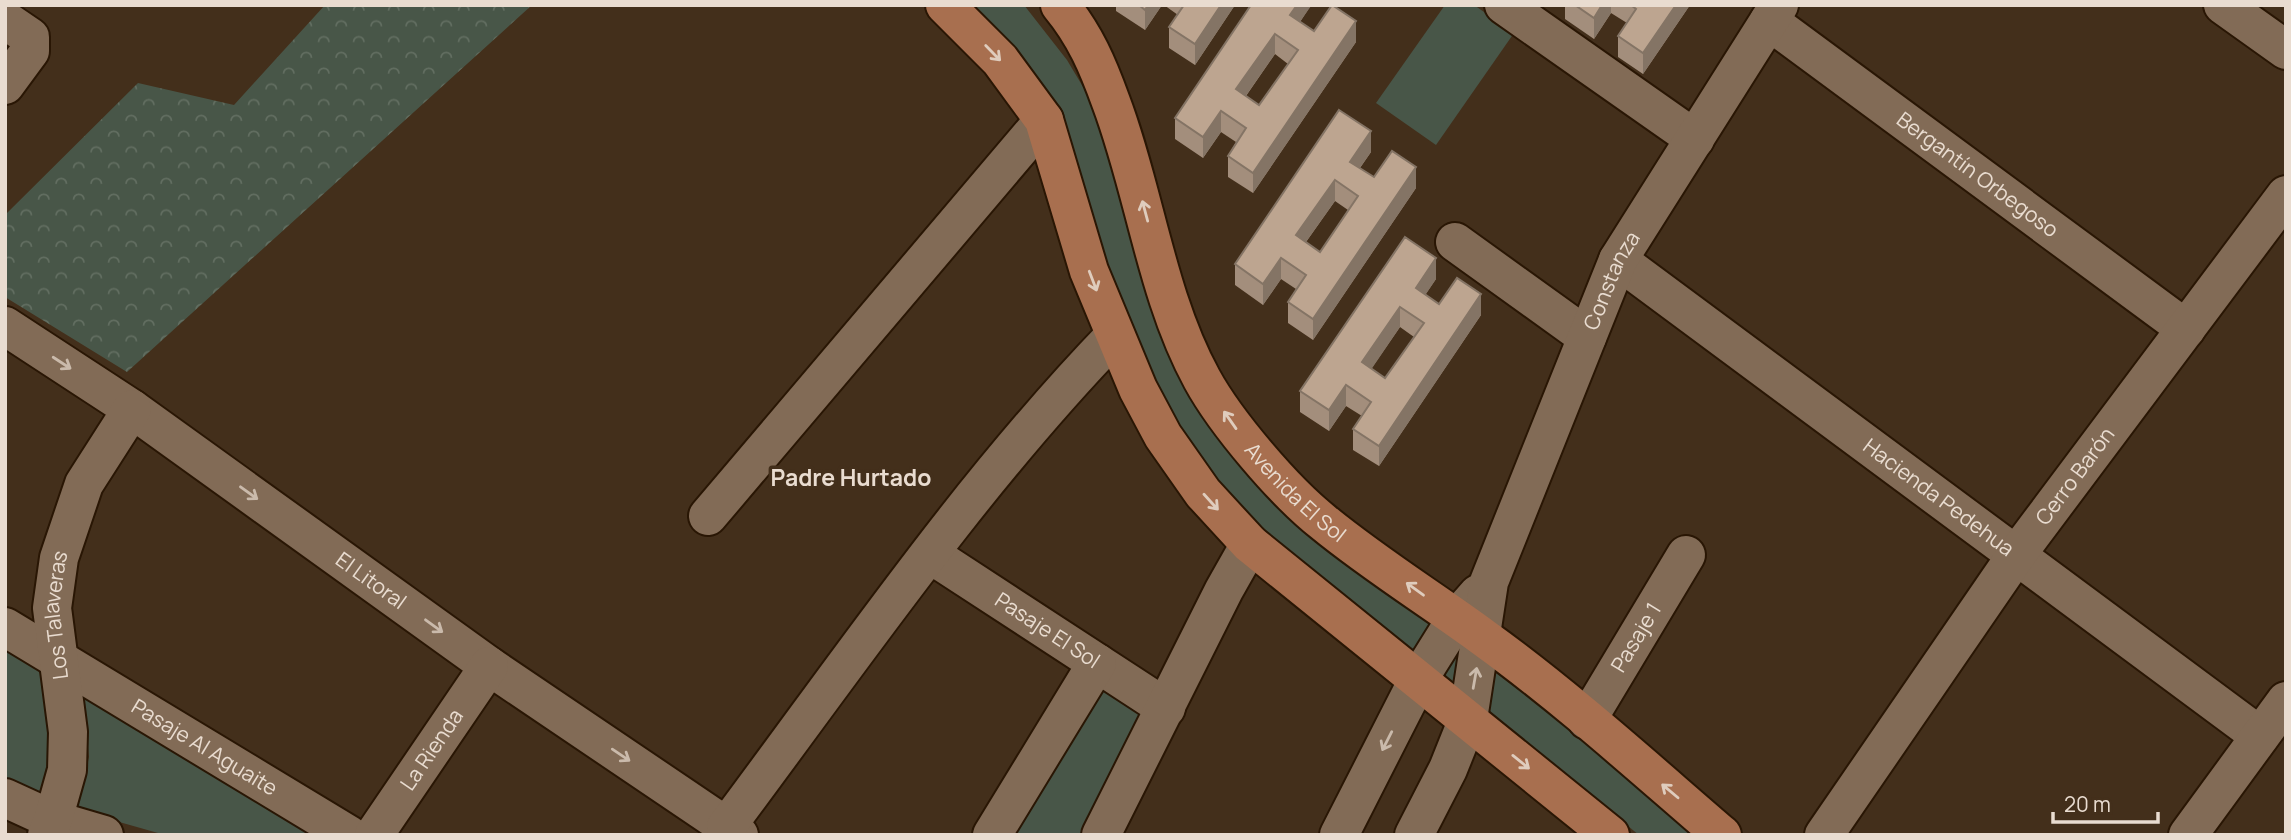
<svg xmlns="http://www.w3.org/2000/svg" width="2291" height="840" font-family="Manrope,sans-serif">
  <defs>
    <pattern id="park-crowns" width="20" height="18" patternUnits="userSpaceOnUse" patternTransform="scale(1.75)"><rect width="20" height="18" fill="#485648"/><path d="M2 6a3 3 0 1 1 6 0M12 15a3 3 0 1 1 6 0" fill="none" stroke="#626e61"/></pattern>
  </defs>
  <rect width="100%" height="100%" fill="#432f1b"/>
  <g fill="#485648">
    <polygon points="962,5 1024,5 1067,60 1095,107 1167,336 1390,593 1557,719 1700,835 1639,835 1527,744 1339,598 1236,505 1193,456"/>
    <polygon points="1445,5 1474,5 1514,33 1436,145 1376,103"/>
    <polygon points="5,644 48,670 54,771 43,795 5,781"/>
    <polygon points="1097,663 1166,708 1101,835 992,835"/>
    <polygon points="82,689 322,835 165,835 77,810 89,757"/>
  </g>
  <polygon fill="url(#park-crowns)" points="325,5 532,5 127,372 5,297 5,215 138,83 234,105"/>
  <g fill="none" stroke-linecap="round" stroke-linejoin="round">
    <g stroke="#291604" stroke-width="42">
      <g id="minor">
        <polyline points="1504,5 1695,139"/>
        <polyline points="2223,5 2286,50"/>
        <polyline points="5,20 30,37 30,51 5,85"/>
        <path id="s1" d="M1769,21L2186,329"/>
        <polyline points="1455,242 1587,337"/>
        <path id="s2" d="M1618,260L2260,736"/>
        <path id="s3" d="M5,326L132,409L489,666L739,835"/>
        <polyline points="708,516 1044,120"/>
        <path id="s4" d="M930,554L1166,708"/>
        <path id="s5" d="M5,627L349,835"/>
        <path id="s6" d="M1587,720L1686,555"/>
        <polyline points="5,798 53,820 104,835"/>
        <path d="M726,827C851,660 970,485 1115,335"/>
        <path id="s7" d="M47,835L53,820L67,770L68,732L52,608L59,558L84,484L132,409"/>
        <path id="s8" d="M374,835L489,666"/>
        <polyline points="992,835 1097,663"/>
        <polyline points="1101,835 1224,590 1250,544"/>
        <polyline points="1339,835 1418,680 1456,619 1478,594"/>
        <path id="s9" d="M1414,835L1448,769L1468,719L1489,582L1618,260L1779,5"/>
        <path id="s10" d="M1824,835L2017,554L2286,195"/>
        <polyline points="2188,835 2286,701"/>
      </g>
    </g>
    <g stroke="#291604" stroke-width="42">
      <g id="major">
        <polyline points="945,5 1000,60 1044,120 1089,271 1138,389 1163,436 1203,493 1250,544 1610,835"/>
        <path id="s11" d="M1060,5C1085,35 1098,66 1111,102C1145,192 1156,295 1202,379C1226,423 1284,491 1323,522C1374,564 1431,599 1484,638C1567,698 1644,768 1722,835"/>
      </g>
    </g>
    <use href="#minor" stroke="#826b56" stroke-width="38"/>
    <use href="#major" stroke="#a86f4f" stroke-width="38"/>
  </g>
  <g fill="#a38e7c" fill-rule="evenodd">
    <polygon points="1116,5 1162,5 1145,30 1116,11"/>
    <polygon points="1164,5 1235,5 1195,65 1169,48 1169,27 1178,15"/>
    <path d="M1251,5H1311L1300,22L1314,31L1356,42L1253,193L1228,177V156L1236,142L1221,132L1203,158L1175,139V118ZM1275,54L1288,64L1259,105L1246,96Z"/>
    <polygon points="1565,5 1690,5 1643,74 1618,57 1618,36 1627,23 1611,13 1594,39 1565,19"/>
    <path d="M1339,110L1371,152L1360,168L1374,177L1416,188L1313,340L1288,323V302L1296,289L1281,279L1263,305L1235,285V264ZM1335,201L1348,210L1320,252L1306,242Z"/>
    <path d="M1405,237L1436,279L1425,295L1439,304L1481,315L1379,466L1353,450V429L1362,416L1346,406L1329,431L1300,412V391ZM1400,327L1414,337L1385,378L1371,369Z"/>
  </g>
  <g fill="#847465">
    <polygon points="1148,5 1162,5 1145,30 1145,10"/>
    <polygon points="1221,5 1235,5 1195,65 1195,44"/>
    <polygon points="1297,5 1311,6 1290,36 1290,15"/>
    <polygon points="1602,5 1611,5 1611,13 1594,39 1594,18"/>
    <polygon points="1676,5 1690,5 1643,74 1643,53"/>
    <polygon points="1356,21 1356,42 1253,193 1253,173"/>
    <polygon points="1275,34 1275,54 1236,110 1236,89"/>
    <polygon points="1221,111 1221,132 1203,158 1203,137"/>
    <polygon points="1371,131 1371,152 1350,182 1350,162"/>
    <polygon points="1416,167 1416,188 1313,340 1313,319"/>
    <polygon points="1335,180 1335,201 1296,256 1296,235"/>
    <polygon points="1281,258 1281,279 1263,305 1263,284"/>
    <polygon points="1436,258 1436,279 1416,309 1416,288"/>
    <polygon points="1481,294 1481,315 1379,466 1379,446"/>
    <polygon points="1400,307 1400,327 1362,383 1362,362"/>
    <polygon points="1346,385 1346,406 1329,431 1329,410"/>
  </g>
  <g fill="#bda590" stroke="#847465" stroke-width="2" fill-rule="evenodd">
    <polygon points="1139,5 1148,5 1145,10"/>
    <polygon points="1184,5 1221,5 1195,44 1169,27"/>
    <path d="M1251,5H1297L1290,15L1314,31L1332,5L1356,21L1253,173L1228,156L1246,128L1221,111L1203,137L1175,118ZM1275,34L1298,50L1259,105L1236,89Z"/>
    <polygon points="1575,5 1602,5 1594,18"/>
    <polygon points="1631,5 1676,5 1643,53 1618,36 1636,9"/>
    <path d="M1339,110L1371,131L1350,162L1374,177L1392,151L1416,167L1313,319L1288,302L1306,275L1281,258L1263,284L1235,264ZM1335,180L1358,196L1320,252L1296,235Z"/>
    <path d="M1405,237L1436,258L1416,288L1439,304L1457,278L1481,294L1379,446L1353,429L1371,402L1346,385L1329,410L1300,391ZM1400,307L1424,323L1385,378L1362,362Z"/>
  </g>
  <defs><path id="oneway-shaft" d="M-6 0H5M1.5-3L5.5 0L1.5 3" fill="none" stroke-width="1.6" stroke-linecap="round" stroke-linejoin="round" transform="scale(1.75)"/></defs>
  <g stroke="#dfccbd">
    <use href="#oneway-shaft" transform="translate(993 53) rotate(46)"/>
    <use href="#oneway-shaft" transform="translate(1145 211) rotate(-105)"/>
    <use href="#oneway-shaft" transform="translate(1093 281) rotate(69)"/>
    <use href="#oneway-shaft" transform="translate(1230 420) rotate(-125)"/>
    <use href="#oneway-shaft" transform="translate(1211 502) rotate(48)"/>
    <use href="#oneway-shaft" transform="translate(1415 589) rotate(-144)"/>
    <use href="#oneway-shaft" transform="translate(1521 762) rotate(39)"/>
    <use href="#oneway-shaft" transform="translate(1670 791) rotate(-140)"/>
  </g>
  <g stroke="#cabaab">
    <use href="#oneway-shaft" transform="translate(62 363) rotate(33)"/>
    <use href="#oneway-shaft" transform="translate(249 493) rotate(36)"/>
    <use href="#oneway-shaft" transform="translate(434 626) rotate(36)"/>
    <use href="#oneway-shaft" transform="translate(1475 678) rotate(-80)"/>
    <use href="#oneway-shaft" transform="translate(1387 741) rotate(117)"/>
    <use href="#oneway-shaft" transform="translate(621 755) rotate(34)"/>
  </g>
  <g text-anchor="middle" stroke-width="7" stroke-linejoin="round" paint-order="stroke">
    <g font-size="21" fill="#e9dcd0" stroke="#432f1b">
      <text dy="7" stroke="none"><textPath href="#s1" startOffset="259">Bergantín Orbegoso</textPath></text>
      <text dy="7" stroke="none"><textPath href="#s9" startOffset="592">Constanza</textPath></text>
      <text dy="7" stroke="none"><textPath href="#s10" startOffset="438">Cerro Barón</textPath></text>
      <text dy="7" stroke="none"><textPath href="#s11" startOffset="550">Avenida El Sol</textPath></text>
      <text dy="7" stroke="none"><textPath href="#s2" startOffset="399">Hacienda Pedehua</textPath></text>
      <text dy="7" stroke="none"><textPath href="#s3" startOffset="446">El Litoral</textPath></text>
      <text dy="7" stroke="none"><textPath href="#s7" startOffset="224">Los Talaveras</textPath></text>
      <text dy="7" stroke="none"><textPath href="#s4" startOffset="140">Pasaje El Sol</textPath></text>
      <text dy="7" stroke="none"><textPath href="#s6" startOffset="96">Pasaje 1</textPath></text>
      <text dy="7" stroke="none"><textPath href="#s5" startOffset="233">Pasaje Al Aguaite</textPath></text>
      <text dy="7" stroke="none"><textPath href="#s8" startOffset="103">La Rienda</textPath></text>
    </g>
    <g font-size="23" font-weight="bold" fill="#e9dcd0" stroke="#432f1b">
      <text x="851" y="486">Padre Hurtado</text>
    </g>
  </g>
  <rect width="2291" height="840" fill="none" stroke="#e9dcd0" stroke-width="14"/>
  <path d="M2053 812v10h105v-10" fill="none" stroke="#e9dcd0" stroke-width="3.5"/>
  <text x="2064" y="812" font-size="21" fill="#e9dcd0" stroke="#432f1b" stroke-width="5" paint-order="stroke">20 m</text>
</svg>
